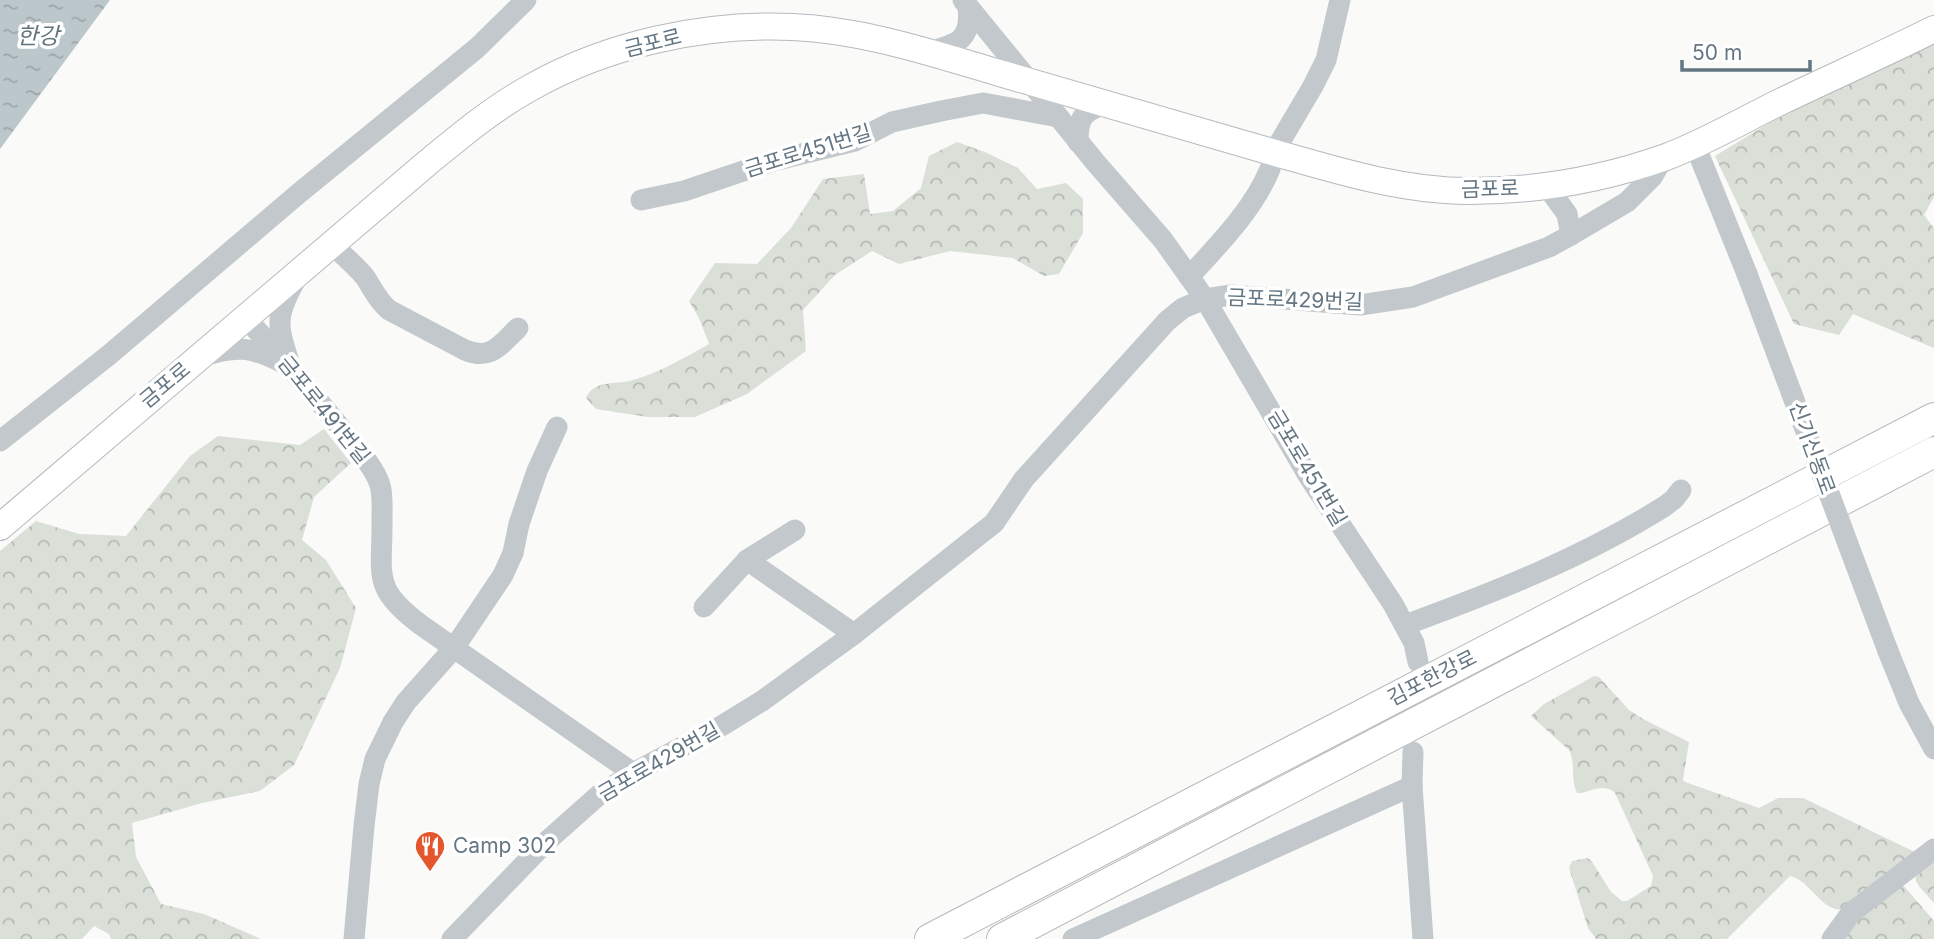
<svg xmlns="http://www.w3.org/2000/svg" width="1934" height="939" font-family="Inter,'Noto Sans KR',sans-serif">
  <defs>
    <pattern id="forest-crowns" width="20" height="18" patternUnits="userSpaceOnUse" patternTransform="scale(1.75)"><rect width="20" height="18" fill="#dadfd7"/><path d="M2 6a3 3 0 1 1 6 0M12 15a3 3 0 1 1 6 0" fill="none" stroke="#b4b9b4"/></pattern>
    <pattern id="water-ripples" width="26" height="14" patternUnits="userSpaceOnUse" patternTransform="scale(1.75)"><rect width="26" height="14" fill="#bbc7cb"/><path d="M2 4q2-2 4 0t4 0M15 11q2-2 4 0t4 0" fill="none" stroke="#9ca6aa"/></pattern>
  </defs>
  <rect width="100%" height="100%" fill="#fafaf8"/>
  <g fill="url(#forest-crowns)">
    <polygon points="1934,41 1934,197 1924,215 1934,228 1934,348 1853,314 1839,335 1794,324 1715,156 1790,110"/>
    <path d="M957,142L985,152L1018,168L1037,189L1066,183L1083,199V233L1059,274L1044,276L1013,258L950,251L899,264L872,251L835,275L803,310L806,351L747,394L695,417H648L596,409L586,398C593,382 609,384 624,382C652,377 684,358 709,344L699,318L689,301L715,263L757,264L791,228L823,179L864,174L870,214L893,211L921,188L929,156Z"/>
    <polygon points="324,429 351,463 314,497 302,540 326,560 356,608 340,668 294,765 260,791 202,803 132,823 136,857 161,904 204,914 261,939 111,939 109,934 94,926 82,939 0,939 0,551 36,521 79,534 126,536 190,456 218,436 300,445"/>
    <path d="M1594,676L1599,677L1629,710L1643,719L1689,742L1683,780L1685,782L1759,808L1778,798H1803L1917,853L1842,910C1819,909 1811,881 1790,876L1727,939H1596L1588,928L1569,868L1572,861L1587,858L1591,860L1611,892L1622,901H1627L1651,886L1653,876L1615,793C1602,782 1591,793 1577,793C1570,779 1576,764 1569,750L1531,716L1544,704Z"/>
    <path d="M1934,857V903C1912,877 1907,881 1934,857Z"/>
    <polygon points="1903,885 1934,921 1934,939 1839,939 1850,923"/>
  </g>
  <polygon fill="url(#water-ripples)" points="0,0 110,0 0,149"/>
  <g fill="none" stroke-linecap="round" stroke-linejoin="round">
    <g stroke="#b5babe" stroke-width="28">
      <path id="major" d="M0,527L426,164C460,136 492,109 530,88C607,44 704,23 793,27C864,30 935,54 1003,74C1088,99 1173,124 1258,148C1326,167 1397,191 1469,191C1535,191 1604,179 1666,157C1706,142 1743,120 1782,101C1832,77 1884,54 1934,29"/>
    </g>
    <g stroke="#b4b9bd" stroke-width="32">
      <g id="highway">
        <polyline points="930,939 1934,418"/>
        <polyline points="1002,939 1934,452"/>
      </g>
    </g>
    <g stroke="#c3c8cc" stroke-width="21">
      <polyline points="963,0 1096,163 1163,240 1205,299 1309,477 1393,604 1414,643 1418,662"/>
      <path d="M927,52C956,44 972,42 968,7"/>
      <path d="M1078,142C1078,117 1083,111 1107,104"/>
      <polyline points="1280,142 1313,86 1326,60 1340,0"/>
      <polyline points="1695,145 1747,274"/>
      <polyline points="1546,185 1567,214 1571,235"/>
      <polyline points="641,200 684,191 773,161 855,141 892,122 941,111 983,103 1058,117"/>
      <path d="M331,244C343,255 355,265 365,277C373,289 377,300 389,310L465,350C491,361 500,345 518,328"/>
      <path d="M1189,277C1219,244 1253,210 1270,169"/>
      <path d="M245,317C280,356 315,395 347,436C359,451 374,467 380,485C383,495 382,507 382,517C383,575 370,587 421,625L633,773"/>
      <path d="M204,356C237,345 252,347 283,363"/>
      <path d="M289,362C277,324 275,317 295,281"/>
      <polyline points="0,441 109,355 298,194 477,48 526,0"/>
      <polyline points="795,530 747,560 854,634"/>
      <polyline points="704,607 747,560"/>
      <path d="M1405,625C1495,592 1584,557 1665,506L1674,499L1681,490"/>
      <polyline points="1888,651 1909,703 1934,749"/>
      <polyline points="1413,752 1412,786 1423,939"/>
      <polyline points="354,939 364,826 369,784 375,759 393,722 406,702 454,648 503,575 513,553 519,524 537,471 557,427"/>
      <polyline points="452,939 546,842 600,794 633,773 723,725 762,701 854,634 994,523 1024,479 1167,321 1183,308 1205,299 1231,295 1360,305 1413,297 1549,247 1571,235 1627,202 1652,177 1664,157"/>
      <polyline points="1073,939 1412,786"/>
      <polyline points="1832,939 1851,913 1934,849"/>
    </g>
    <use href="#major" stroke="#fff" stroke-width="26"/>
    <use href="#highway" stroke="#fff" stroke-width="30"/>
    <polyline stroke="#c3c8cc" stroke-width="21" points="1747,274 1888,651"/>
  </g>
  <defs>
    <g id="restaurant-pin" transform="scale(1.575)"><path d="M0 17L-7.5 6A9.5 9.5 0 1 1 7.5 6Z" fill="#e4572e" stroke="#fff"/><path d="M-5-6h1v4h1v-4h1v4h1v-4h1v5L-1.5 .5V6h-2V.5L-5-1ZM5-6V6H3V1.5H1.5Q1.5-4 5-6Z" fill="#fff"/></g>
  </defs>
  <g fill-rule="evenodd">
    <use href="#restaurant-pin" x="430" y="846"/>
  </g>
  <g text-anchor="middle" stroke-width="7" stroke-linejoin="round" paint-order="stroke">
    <g font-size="21" fill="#657683" stroke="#fff">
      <text transform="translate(653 43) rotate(-14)" y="7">금포로</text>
      <text transform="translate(808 151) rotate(-17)" y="7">금포로451번길</text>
      <text transform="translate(1490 189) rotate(-2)" y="7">금포로</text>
      <text transform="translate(1295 300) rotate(2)" y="7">금포로429번길</text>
      <text transform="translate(165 385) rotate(-40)" y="7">금포로</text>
      <text transform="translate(324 410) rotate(51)" y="7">금포로491번길</text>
      <text transform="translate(1812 448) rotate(70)" y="7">신기신동로</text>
      <text transform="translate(1307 468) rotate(59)" y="7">금포로451번길</text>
      <text transform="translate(1432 678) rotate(-27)" y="7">김포한강로</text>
      <text transform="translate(659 762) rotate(-30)" y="7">금포로429번길</text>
    </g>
    <g font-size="21" fill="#657683" stroke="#fff" text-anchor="start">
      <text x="453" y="853">Camp 302</text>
    </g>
    <g font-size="23" font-style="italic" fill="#60757c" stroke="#fff">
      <text x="38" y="44">한강</text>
    </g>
  </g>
  <path d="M1682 60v10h128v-10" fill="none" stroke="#657683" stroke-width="3.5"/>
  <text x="1692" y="60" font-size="21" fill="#657683" stroke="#ffffff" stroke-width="5" paint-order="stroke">50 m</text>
</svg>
